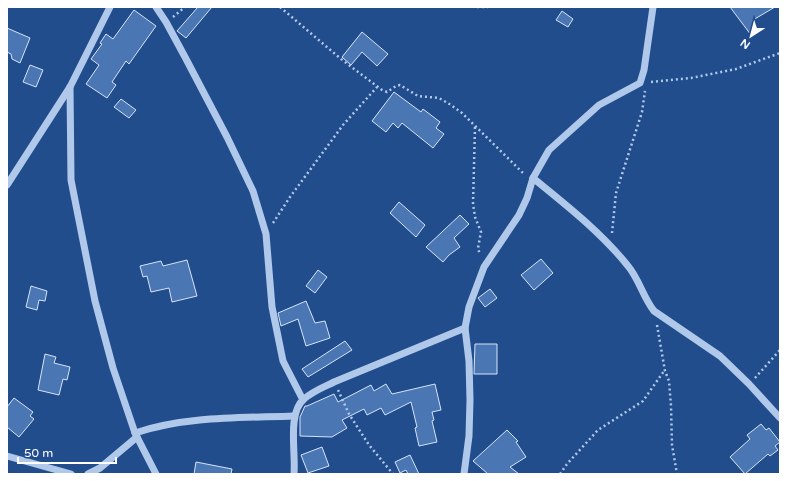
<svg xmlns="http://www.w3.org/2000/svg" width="787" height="481" font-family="'Varela Round',sans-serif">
  <rect width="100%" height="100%" fill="#224d8d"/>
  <g fill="#4b76b4" stroke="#d5e4f8">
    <polygon points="198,7 212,7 186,38 177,31"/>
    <polygon points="730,7 775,7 753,20 759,30 751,35"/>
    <polygon points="134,10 156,26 129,64 126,61 112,82 116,85 107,98 86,84 99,65 91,59 102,44 100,43 106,34 113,39"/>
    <polygon points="562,11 573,19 568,27 556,20"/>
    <polygon points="7,28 30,38 20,63 12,59 11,54 7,52"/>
    <polygon points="362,32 388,54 377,66 362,52 351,65 342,57"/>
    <polygon points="30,65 43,70 36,87 23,82"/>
    <polygon points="394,92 421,112 423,109 440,122 436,128 444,134 433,148 402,123 398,128 393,123 386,132 372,121"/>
    <polygon points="121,99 136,110 129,118 114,107"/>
    <polygon points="399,202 425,225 416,237 390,213"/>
    <polygon points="460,215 469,224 454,238 460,247 449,255 443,262 426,247"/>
    <polygon points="541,259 553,273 534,290 521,275"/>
    <polygon points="187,260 197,296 172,302 169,288 151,292 147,276 143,277 140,266 161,261 163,266"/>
    <polygon points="318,270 327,277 315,293 306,286"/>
    <polygon points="31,286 47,291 45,301 39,300 37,310 26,307"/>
    <polygon points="490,289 497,298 485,307 478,298"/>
    <polygon points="306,301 315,323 325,321 330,338 306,346 298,319 281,326 278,313"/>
    <polygon points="345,341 352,350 308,377 302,369"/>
    <polygon points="475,344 497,344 497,374 474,374"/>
    <polygon points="45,354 56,357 54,363 70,367 67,380 63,379 59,395 38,390"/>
    <polygon points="386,384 392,394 435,384 441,410 432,412 434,420 432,421 437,442 419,446 415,428 417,427 411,402 385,415 381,408 367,415 364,409 342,420 347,428 332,437 300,436 300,417 305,406 307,406 334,394 338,402 371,385 374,391"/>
    <polygon points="14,398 33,412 30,416 34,419 19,437 7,427 7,407"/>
    <polygon points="761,424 766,430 769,428 780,442 775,446 778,450 770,456 768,454 745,474 730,457 750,439 747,435"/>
    <polygon points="507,430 518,441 516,442 526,457 510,467 519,474 488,474 473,461"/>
    <polygon points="322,447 329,466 308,473 301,455"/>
    <polygon points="410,455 419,474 408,474 406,470 400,473 395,462"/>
    <polygon points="196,462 232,469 231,474 194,474"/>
  </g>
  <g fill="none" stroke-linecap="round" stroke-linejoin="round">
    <g stroke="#b0c9eb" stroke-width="2.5" stroke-dasharray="2 3" stroke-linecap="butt">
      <polyline points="280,7 341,59 382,90 387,92 396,86 400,85 418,96 439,98 451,105 462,113 525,175"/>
      <polyline points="477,7 488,7"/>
      <polyline points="173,17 185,7"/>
      <polyline points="651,82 691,78 736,69 780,53"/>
      <polyline points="475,127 473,204 475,217 481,232 478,248 480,255"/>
      <polyline points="273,223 290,197 343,125 377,87"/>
      <polyline points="612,233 616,193 642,112 645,91"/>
      <polyline points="657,325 665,371 669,381 671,406 672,445 677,474"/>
      <polyline points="755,378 780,350"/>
      <polyline points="338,390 349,414 369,445 393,474"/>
      <polyline points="560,474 567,464 598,430 643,401 664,371"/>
    </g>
    <g stroke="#b0c9eb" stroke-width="7">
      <polyline points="156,7 166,22 185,57 227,137 253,191 266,234 272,307 283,361 303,400"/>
      <polyline points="70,87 71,180 95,301 113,368 135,433 156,474"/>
      <path d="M533,178C566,205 601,232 628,266C639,279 643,297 654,311L720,356L749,384L780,418"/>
      <polyline points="7,185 70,87 110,7"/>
      <path d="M135,433C186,416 241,418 294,416"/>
      <polyline points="7,456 71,474"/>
      <polyline points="88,474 100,468 137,437"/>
      <path d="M294,474C296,453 287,413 304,399C313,391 324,387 334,382L465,328"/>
      <polyline points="464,474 469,436 470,400 469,361 465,328 469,307 484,267 519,215 527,198 533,178 549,150 599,105 640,83 644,70 653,7"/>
    </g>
  </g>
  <rect width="787" height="481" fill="none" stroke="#ffffff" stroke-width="16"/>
  <g transform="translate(751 36) rotate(216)" stroke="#224d8d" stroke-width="3" paint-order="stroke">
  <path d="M0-3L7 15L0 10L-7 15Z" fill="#ffffff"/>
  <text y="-6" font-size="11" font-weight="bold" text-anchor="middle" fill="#ffffff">N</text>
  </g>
  <path d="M18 457v6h98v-6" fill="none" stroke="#ffffff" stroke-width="2"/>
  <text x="24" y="457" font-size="12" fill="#ffffff" stroke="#224d8d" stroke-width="3" paint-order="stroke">50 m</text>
</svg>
